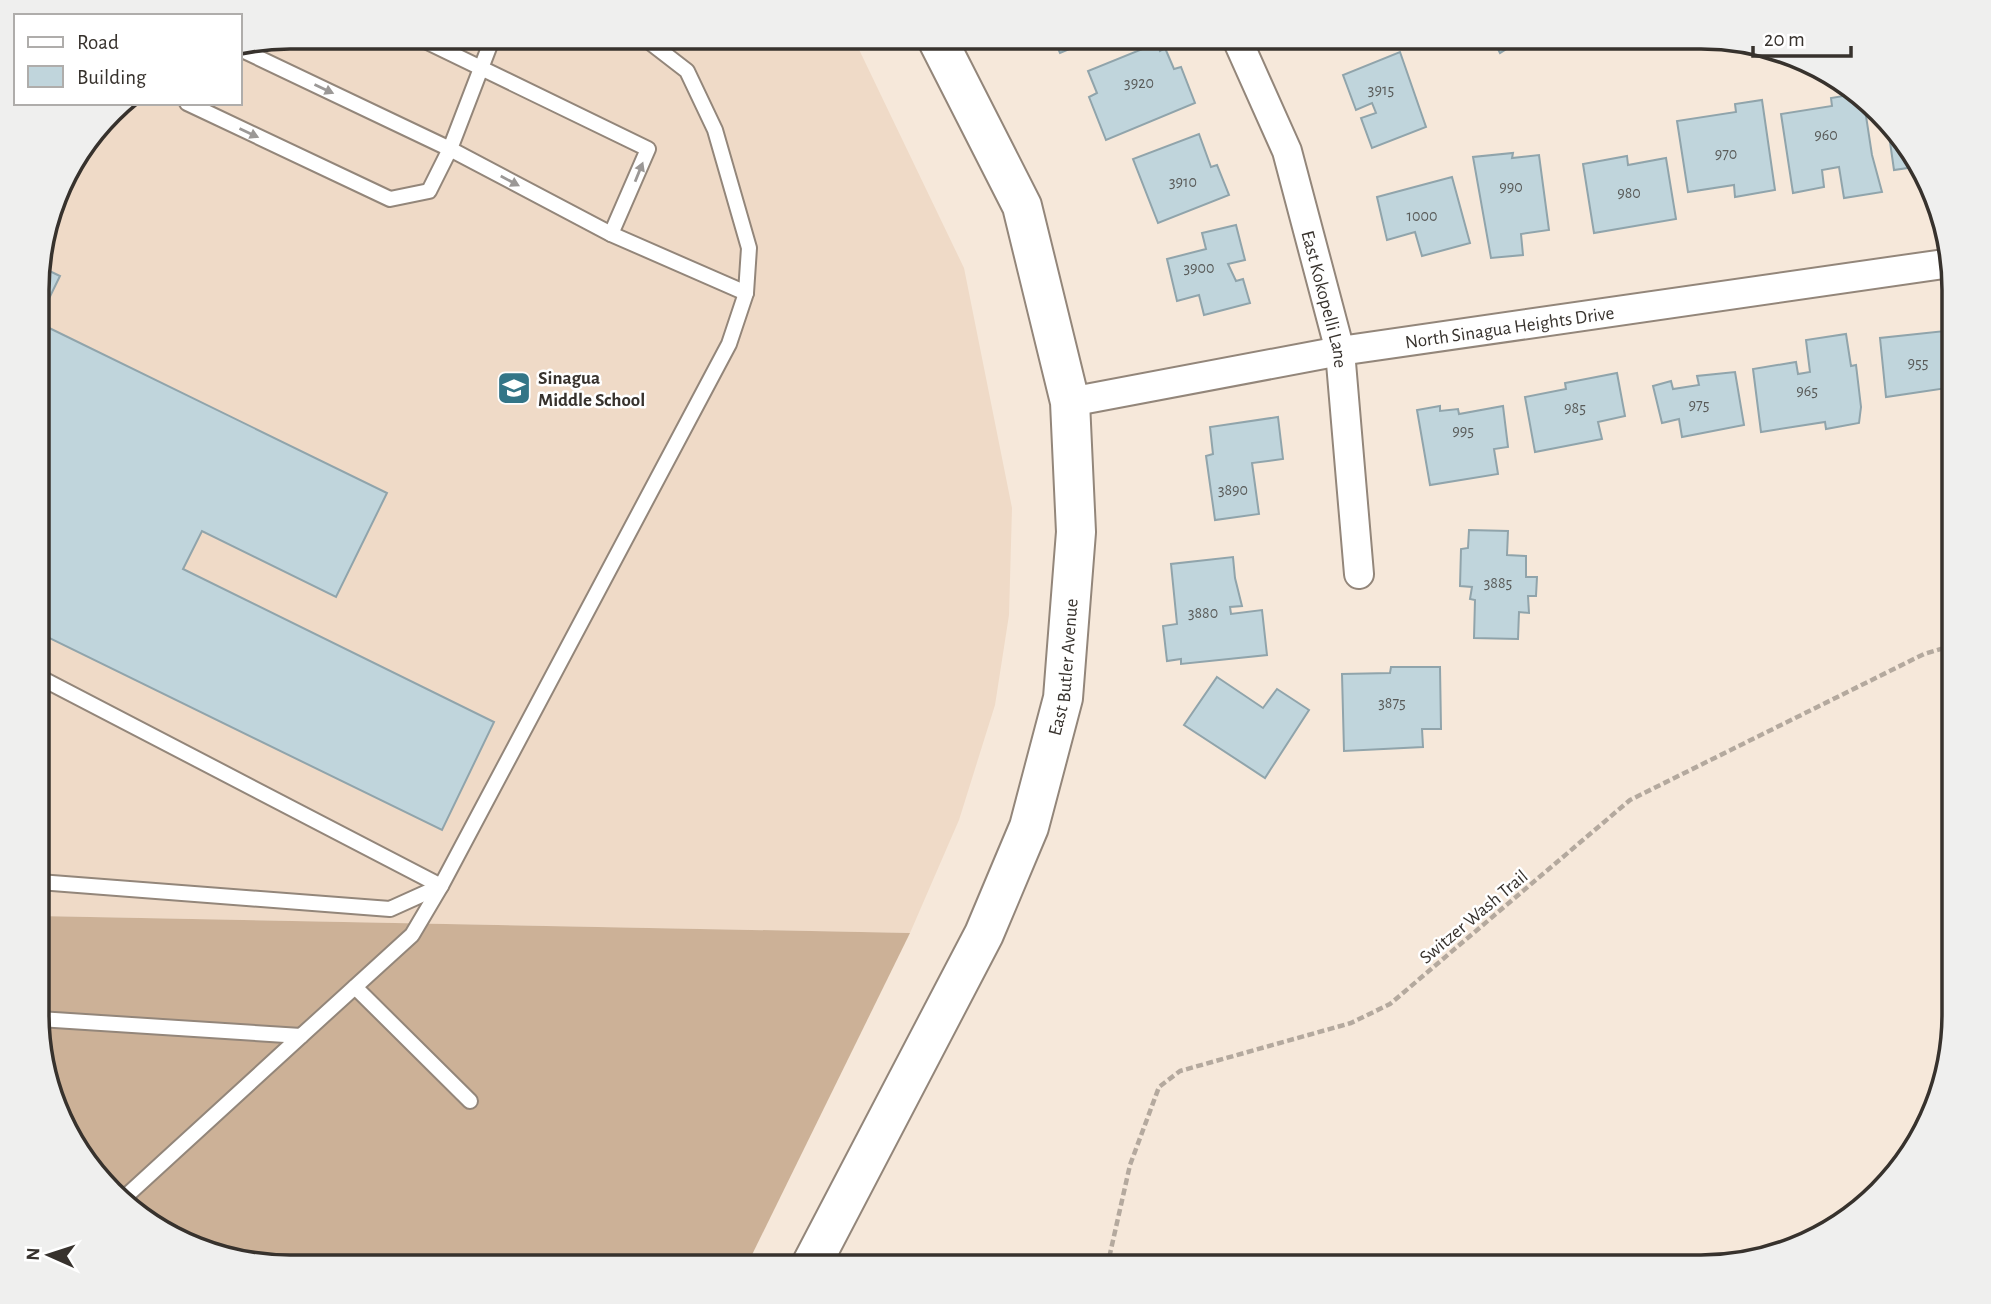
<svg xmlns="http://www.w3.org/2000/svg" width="1991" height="1304" font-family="'Alegreya Sans',sans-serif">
  <rect width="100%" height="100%" fill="#f6e8da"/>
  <polygon fill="#efdac7" points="290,37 853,37 964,268 1012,508 1009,615 995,705 959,820 910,933 39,916 39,258 63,178 120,103 240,103 240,47"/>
  <polygon fill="#ccb197" points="39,916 910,933 746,1267 290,1267 209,1254 149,1224 71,1141 39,1046"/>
  <g fill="#c0d5dc" stroke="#90a4ab" stroke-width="2">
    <polygon points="1053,37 1098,37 1060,53"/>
    <polygon points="1331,37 1362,37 1336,47"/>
    <polygon points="1492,37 1512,37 1516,43 1500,53"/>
    <polygon points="1157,43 1160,51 1165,48 1174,69 1181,67 1195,103 1106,140 1089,97 1097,93 1088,71"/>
    <polygon points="1400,52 1426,127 1372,148 1361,118 1376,113 1372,103 1356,110 1343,75"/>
    <polygon points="1855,94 1864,103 1872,155 1882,192 1844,198 1839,167 1822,170 1824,187 1793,193 1781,114 1832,106 1831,98"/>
    <polygon points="1762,100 1775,190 1735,197 1734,185 1688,192 1677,121 1736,112 1735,104"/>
    <polygon points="1199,134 1211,167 1217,165 1229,195 1158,223 1133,159"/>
    <polygon points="1889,135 1893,135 1921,166 1894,170"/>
    <polygon points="1513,153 1512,158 1539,155 1549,230 1521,234 1523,255 1491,258 1473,157"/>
    <polygon points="1627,156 1628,165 1666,158 1676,219 1594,233 1583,164"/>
    <polygon points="1452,177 1470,243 1422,256 1415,232 1387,240 1377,197"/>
    <polygon points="1236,225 1245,260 1228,264 1236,281 1243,279 1250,303 1204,315 1199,295 1177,301 1167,259 1206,249 1202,233"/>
    <polygon points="39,266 60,276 39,319"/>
    <polygon points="39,323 387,493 336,597 202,531 183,569 494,722 442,830 39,633 39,469 42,462 39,461"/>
    <polygon points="1954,330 1954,387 1886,397 1880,338"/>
    <polygon points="1846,334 1851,366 1856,365 1861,407 1859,423 1826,429 1825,422 1761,432 1753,369 1796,362 1798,374 1810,372 1806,340"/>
    <polygon points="1735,372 1744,425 1682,437 1679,419 1662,423 1653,386 1671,381 1673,389 1699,385 1697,376"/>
    <polygon points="1617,373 1625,416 1598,422 1602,439 1535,452 1525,397 1566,389 1565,383"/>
    <polygon points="1440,406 1440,411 1458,409 1459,414 1503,406 1508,447 1494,449 1498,474 1430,485 1417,410"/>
    <polygon points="1278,417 1283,459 1252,463 1259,514 1215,520 1206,456 1213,454 1210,427"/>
    <polygon points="1469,530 1508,531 1507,555 1526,556 1526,577 1537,577 1536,596 1528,596 1529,613 1519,612 1518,639 1474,638 1475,600 1470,599 1472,587 1460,586 1461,549 1468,548"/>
    <polygon points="1233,557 1235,578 1242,606 1230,607 1231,614 1262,610 1267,655 1181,664 1181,659 1167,661 1163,626 1177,624 1171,564"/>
    <polygon points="1391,667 1440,667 1441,729 1422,729 1423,747 1344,751 1342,674 1390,673"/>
    <polygon points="1217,677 1263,708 1277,689 1309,710 1265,778 1184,725"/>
  </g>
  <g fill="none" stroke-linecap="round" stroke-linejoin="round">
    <g stroke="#93867a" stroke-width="18">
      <g id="lane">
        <polyline points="417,37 648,149 611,234"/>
        <polyline points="240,49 450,149 611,234 746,293"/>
        <polyline points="187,103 390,199 429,191 450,149 493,37"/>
        <polyline points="39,677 441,886 412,935 301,1036 39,1019"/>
        <polyline points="39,882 390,909 441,886 729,344 746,293 749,248 715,130 687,71 643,37"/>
        <polyline points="355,987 470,1101"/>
        <polyline points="124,1198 301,1036"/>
      </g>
    </g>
    <g stroke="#93867a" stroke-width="32">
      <g id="street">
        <path id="s1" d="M1236,37L1287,151L1340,351L1359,574"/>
        <path id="s2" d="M1070,402L1340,351L1951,263"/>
      </g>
    </g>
    <g stroke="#93867a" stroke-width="42">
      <g id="secondary">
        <path id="s3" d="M810,1267L984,934L1029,827L1063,698L1076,532L1070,402L1022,206L936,37"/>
      </g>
    </g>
    <polyline stroke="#b4a99e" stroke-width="4.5" stroke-dasharray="7 3.5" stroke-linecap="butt" points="1107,1267 1130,1165 1159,1087 1180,1071 1351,1023 1390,1004 1630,800 1924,654 1954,645"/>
    <use href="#lane" stroke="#fff" stroke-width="14"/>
    <use href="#street" stroke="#fff" stroke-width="28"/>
    <use href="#secondary" stroke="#fff" stroke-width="38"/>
  </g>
  <defs><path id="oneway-solid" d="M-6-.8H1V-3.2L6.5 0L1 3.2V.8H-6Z" transform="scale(1.75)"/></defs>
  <g fill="#9b9896">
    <use href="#oneway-solid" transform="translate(324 89) rotate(25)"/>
    <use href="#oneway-solid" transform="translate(249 133) rotate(25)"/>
    <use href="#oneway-solid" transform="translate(639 172) rotate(-68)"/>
    <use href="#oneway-solid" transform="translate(510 181) rotate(28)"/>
  </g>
  <defs>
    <g id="school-square" transform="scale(1.75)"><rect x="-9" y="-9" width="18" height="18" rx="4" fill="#337587" stroke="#fff"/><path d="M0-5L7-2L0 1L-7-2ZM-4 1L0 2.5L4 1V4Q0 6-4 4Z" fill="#fff"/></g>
  </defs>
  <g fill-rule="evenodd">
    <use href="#school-square" x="514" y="388"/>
  </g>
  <g text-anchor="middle" stroke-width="5" stroke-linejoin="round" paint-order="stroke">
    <g font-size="16" fill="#595b59">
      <text x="1139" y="88">3920</text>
      <text x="1381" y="95">3915</text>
      <text x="1826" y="140">960</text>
      <text x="1726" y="159">970</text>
      <text x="1183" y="187">3910</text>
      <text x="1511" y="192">990</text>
      <text x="1629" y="198">980</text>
      <text x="1422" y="221">1000</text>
      <text x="1199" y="273">3900</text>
      <text x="1918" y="368">955</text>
      <text x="1807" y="396">965</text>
      <text x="1699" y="410">975</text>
      <text x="1575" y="413">985</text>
      <text x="1463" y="436">995</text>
      <text x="1233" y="495">3890</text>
      <text x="1498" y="588">3885</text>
      <text x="1203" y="618">3880</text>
      <text x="1392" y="708">3875</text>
    </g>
    <g font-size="19" fill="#37322d" stroke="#fff">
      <text dy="7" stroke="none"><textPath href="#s1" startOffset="278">East Kokopelli Lane</textPath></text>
      <text dy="7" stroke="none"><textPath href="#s2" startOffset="446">North Sinagua Heights Drive</textPath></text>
      <text dy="7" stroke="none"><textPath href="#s3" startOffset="656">East Butler Avenue</textPath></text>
      <text transform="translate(1473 916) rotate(-40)" y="7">Switzer Wash Trail</text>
    </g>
    <g font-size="19" font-weight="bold" fill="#37322d" stroke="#fff" text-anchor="start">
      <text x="538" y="384">Sinagua<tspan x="538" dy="22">Middle School</tspan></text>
    </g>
  </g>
  <path d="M0 0H1991V1304H0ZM290 49H1701A241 241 0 0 1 1942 290V1014A241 241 0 0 1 1701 1255H290A241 241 0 0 1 49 1014V290A241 241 0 0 1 290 49Z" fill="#efefee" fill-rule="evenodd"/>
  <path fill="none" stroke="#37322d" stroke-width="3.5" d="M290 49H1701A241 241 0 0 1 1942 290V1014A241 241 0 0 1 1701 1255H290A241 241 0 0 1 49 1014V290A241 241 0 0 1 290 49Z"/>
  <rect x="14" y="14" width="228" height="91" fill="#ffffff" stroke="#afadab" stroke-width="2"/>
  <rect x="28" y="37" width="35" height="10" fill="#ffffff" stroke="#afadab" stroke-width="2"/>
  <text x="77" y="49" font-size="21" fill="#37322d">Road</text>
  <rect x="28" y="66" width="35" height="21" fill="#c0d5dc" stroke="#afadab" stroke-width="2"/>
  <text x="77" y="84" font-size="21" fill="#37322d">Building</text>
  <g transform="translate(49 1255) rotate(273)" stroke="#ffffff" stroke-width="5" paint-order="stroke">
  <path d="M0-5L12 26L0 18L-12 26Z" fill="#37322d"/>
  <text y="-10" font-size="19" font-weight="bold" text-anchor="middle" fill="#37322d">N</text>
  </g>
  <path d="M1753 46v10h98v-10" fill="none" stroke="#37322d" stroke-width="3.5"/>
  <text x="1764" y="46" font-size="21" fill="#37322d" stroke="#ffffff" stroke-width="5" paint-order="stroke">20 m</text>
</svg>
